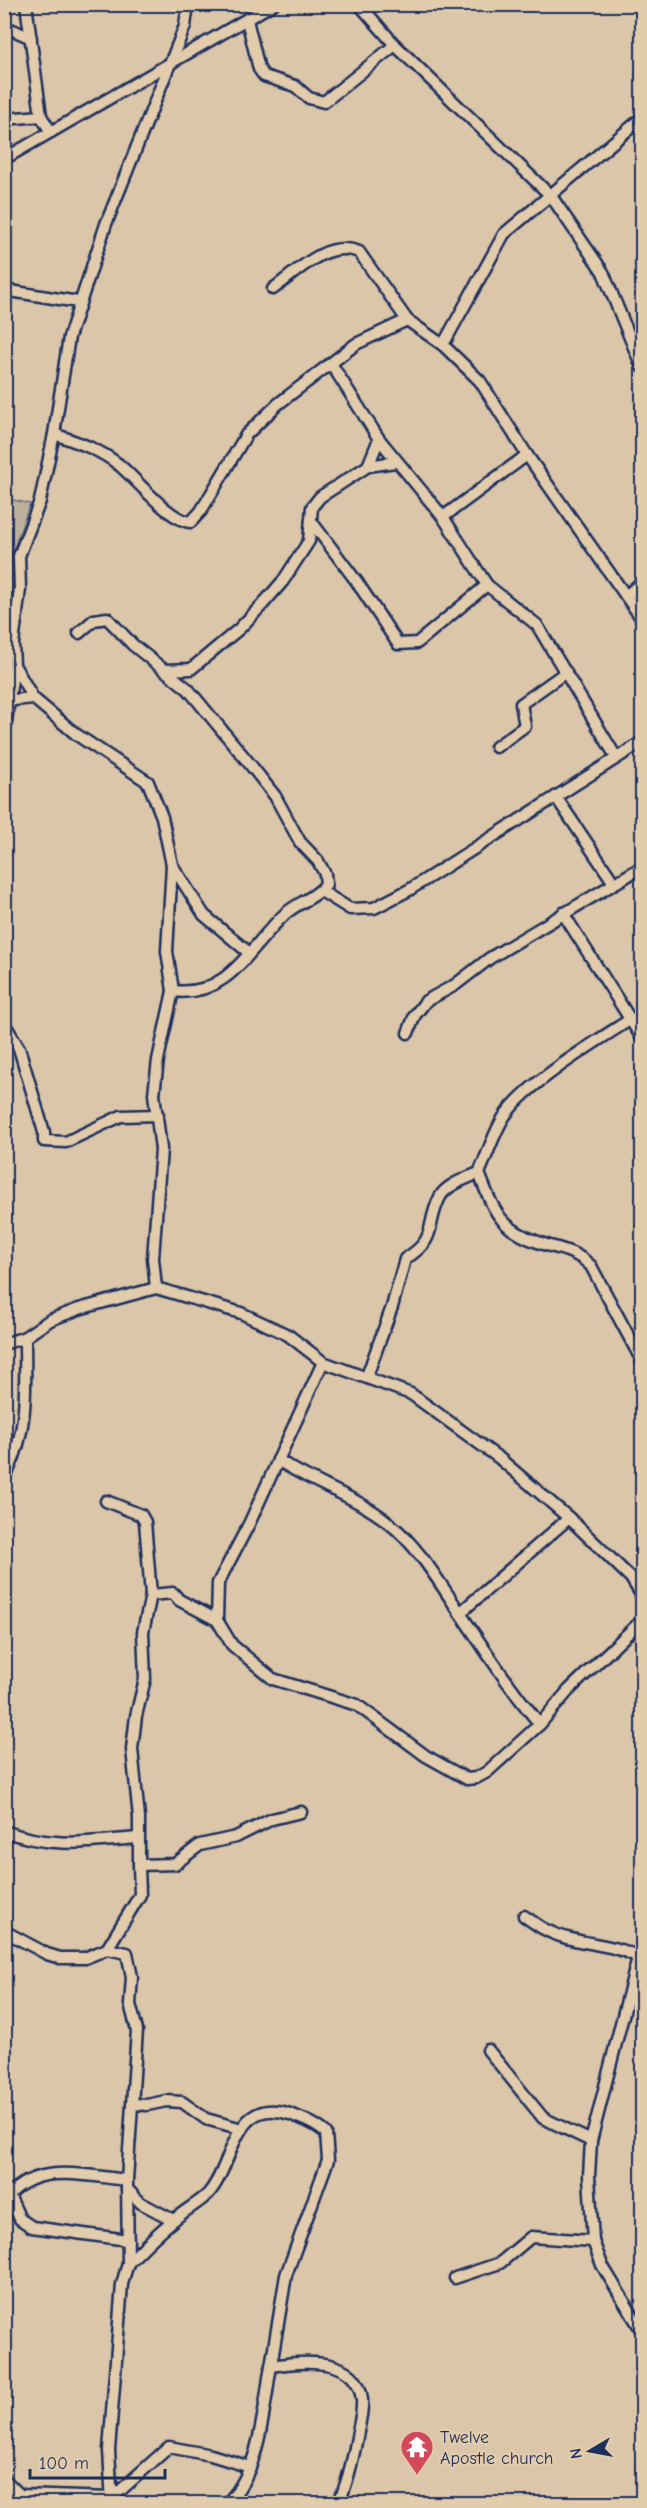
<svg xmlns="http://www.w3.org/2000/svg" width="647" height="2508" font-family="'Comic Neue',sans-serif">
  <rect width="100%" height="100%" fill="#dbc6a9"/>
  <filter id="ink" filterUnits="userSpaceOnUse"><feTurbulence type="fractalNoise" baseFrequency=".0167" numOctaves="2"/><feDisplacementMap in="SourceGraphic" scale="12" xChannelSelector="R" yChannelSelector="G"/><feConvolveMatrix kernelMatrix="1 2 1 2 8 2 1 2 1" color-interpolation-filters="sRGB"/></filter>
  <g filter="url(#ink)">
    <polygon fill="#bfb09d" stroke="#6d707e" stroke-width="1.5" points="5,498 30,504 12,553 14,597 5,597"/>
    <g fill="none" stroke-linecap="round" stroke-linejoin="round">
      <g stroke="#1b2f5e" stroke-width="15">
        <g id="minor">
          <polyline points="26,4 41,116 51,132"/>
          <polyline points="359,4 395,45 551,196 603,272 642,367"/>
          <polyline points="247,20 259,69 264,76 295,86 309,98 324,102 395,45"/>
          <polyline points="4,26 31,38"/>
          <polyline points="4,119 41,116"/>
          <polyline points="4,159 273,4"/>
          <path d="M273,289C298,271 327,239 359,252L407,320L443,345L480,381L527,455L642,619"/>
          <polyline points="4,290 78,302"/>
          <polyline points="443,345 504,234 642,118"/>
          <polyline points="332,365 379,439 443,517 487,585 537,625 616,757"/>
          <path d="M54,434C77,442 99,449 118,464C136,478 169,521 191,522L201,511L246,435L278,404L356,344L407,320"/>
          <polyline points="368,466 379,439"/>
          <polyline points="443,517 527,455"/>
          <polyline points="311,521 357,582 398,644 417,643 487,585"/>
          <polyline points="626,596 642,582"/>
          <polyline points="4,610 17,615"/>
          <path d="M79,633L94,620L107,618L133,645L188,689L249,763L275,796L300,842L318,861L325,874L326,884C317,897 297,903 285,914C249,947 229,998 173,991L158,1060L154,1094L161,1149L153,1258L156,1288"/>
          <polyline points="164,670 191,669 239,629 263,604 283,581 309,541 312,507 320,497 368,466 395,462"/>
          <polyline points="4,701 33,698"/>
          <polyline points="4,736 14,665"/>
          <polyline points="496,747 525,726 521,704 566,672"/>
          <polyline points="556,797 614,883"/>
          <polyline points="172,865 204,915 248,952"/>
          <polyline points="321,891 350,909 374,908 409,890 642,742"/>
          <polyline points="563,913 642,1038"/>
          <polyline points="173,991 167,951 172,865 162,817 148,782 77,735 33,698 14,665 13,644 20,589 19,556 40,501 54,434 69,337 106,224 185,26 188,4"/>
          <path d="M631,1019C597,1041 529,1082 506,1114C494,1131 488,1154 479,1173C496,1218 503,1232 550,1246C566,1250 579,1254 591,1266L642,1361"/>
          <polyline points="4,1023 19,1048 44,1132 44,1141 66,1142 121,1116 158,1115"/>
          <polyline points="408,1033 415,1015 426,1001 455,985 490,958 642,867"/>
          <polyline points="4,1344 25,1337 50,1320 79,1309 156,1288 241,1313 288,1335 323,1362 411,1394 499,1458 569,1518 631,1578 642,1596"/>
          <polyline points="323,1362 249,1524 218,1583 217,1620 232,1645 273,1679 357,1705 426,1756 467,1779 476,1778 487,1772 540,1724 569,1690 642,1620"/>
          <path d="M367,1376L392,1307L405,1259C439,1238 425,1226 440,1197C446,1185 467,1178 479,1173"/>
          <path d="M278,1460C314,1484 356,1496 389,1523C419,1547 439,1582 460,1613C486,1651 510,1689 540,1724"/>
          <path d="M4,1472L8,1471C29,1429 25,1382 25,1337"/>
          <polyline points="106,1501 141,1515 145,1522 151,1595"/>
          <polyline points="460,1613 569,1518"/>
          <polyline points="217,1620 179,1600 173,1593 151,1595 143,1632 145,1679 136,1716 132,1749 139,1818 139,1865 175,1864 200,1845 236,1837 272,1819 301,1812"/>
          <path d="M4,1831C54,1849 88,1842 138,1838"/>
          <path d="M524,1916C532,1921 540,1928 548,1931C576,1945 609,1942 638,1957L591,2141L589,2176L593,2241L602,2265L642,2331"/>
          <polyline points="4,1931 47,1954 60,1958 85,1958 107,1949 140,1895 139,1865"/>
          <polyline points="107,1949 127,1953 132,1977 130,2004 137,2030 127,2180 128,2263 122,2284 109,2450 112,2504"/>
          <polyline points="488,2050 543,2118 591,2141"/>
          <polyline points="133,2104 147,2105 166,2101 182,2102 206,2119 242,2129"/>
          <polyline points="127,2189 141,2203 173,2220"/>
          <polyline points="4,2193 9,2195 20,2219 32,2227 128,2240"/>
          <path d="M9,2195C39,2162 87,2176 127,2180"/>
          <path d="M128,2263C143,2248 158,2232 175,2219C185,2210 199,2203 208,2194C235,2164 232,2095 290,2114C303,2119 316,2124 326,2133L328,2160L286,2275L271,2366"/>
          <polyline points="455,2278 500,2263 531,2237 593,2241"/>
          <polyline points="4,2479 20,2495 112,2498 169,2447 211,2455 250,2467"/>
          <path d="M226,2504C261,2471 263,2410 271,2366C302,2361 358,2355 362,2400C363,2412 359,2425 357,2437C353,2459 348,2483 338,2504"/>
        </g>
      </g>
      <use href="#minor" stroke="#e3ccac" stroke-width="10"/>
    </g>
  </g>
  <defs>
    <g id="temple-pin" transform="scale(1.725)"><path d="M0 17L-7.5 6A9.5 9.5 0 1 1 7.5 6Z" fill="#d1495b" stroke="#e3ccac"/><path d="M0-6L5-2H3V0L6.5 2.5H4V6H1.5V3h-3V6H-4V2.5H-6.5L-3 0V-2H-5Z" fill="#fff"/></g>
  </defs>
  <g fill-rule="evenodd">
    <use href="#temple-pin" x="417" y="2447"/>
  </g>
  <g text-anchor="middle" stroke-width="4.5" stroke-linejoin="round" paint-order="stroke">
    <g font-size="18" fill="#1b2f5e" stroke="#e3ccac" text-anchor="start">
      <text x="440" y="2443">Twelve<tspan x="440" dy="21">Apostle church</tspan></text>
    </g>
  </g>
  <rect width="647" height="2508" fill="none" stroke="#e3ccac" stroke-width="24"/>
  <rect x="12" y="12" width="623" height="2484" fill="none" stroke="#1b2f5e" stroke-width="2" filter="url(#ink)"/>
  <g transform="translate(590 2451) rotate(260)" stroke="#e3ccac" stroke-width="4.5" paint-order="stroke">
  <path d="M0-4.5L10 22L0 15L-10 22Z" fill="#1b2f5e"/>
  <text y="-9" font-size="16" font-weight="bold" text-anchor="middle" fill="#1b2f5e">N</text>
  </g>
  <path d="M30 2469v9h135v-9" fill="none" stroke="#1b2f5e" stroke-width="3"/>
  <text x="39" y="2469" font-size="18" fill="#1b2f5e" stroke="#e3ccac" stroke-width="4.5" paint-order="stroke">100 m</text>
</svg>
